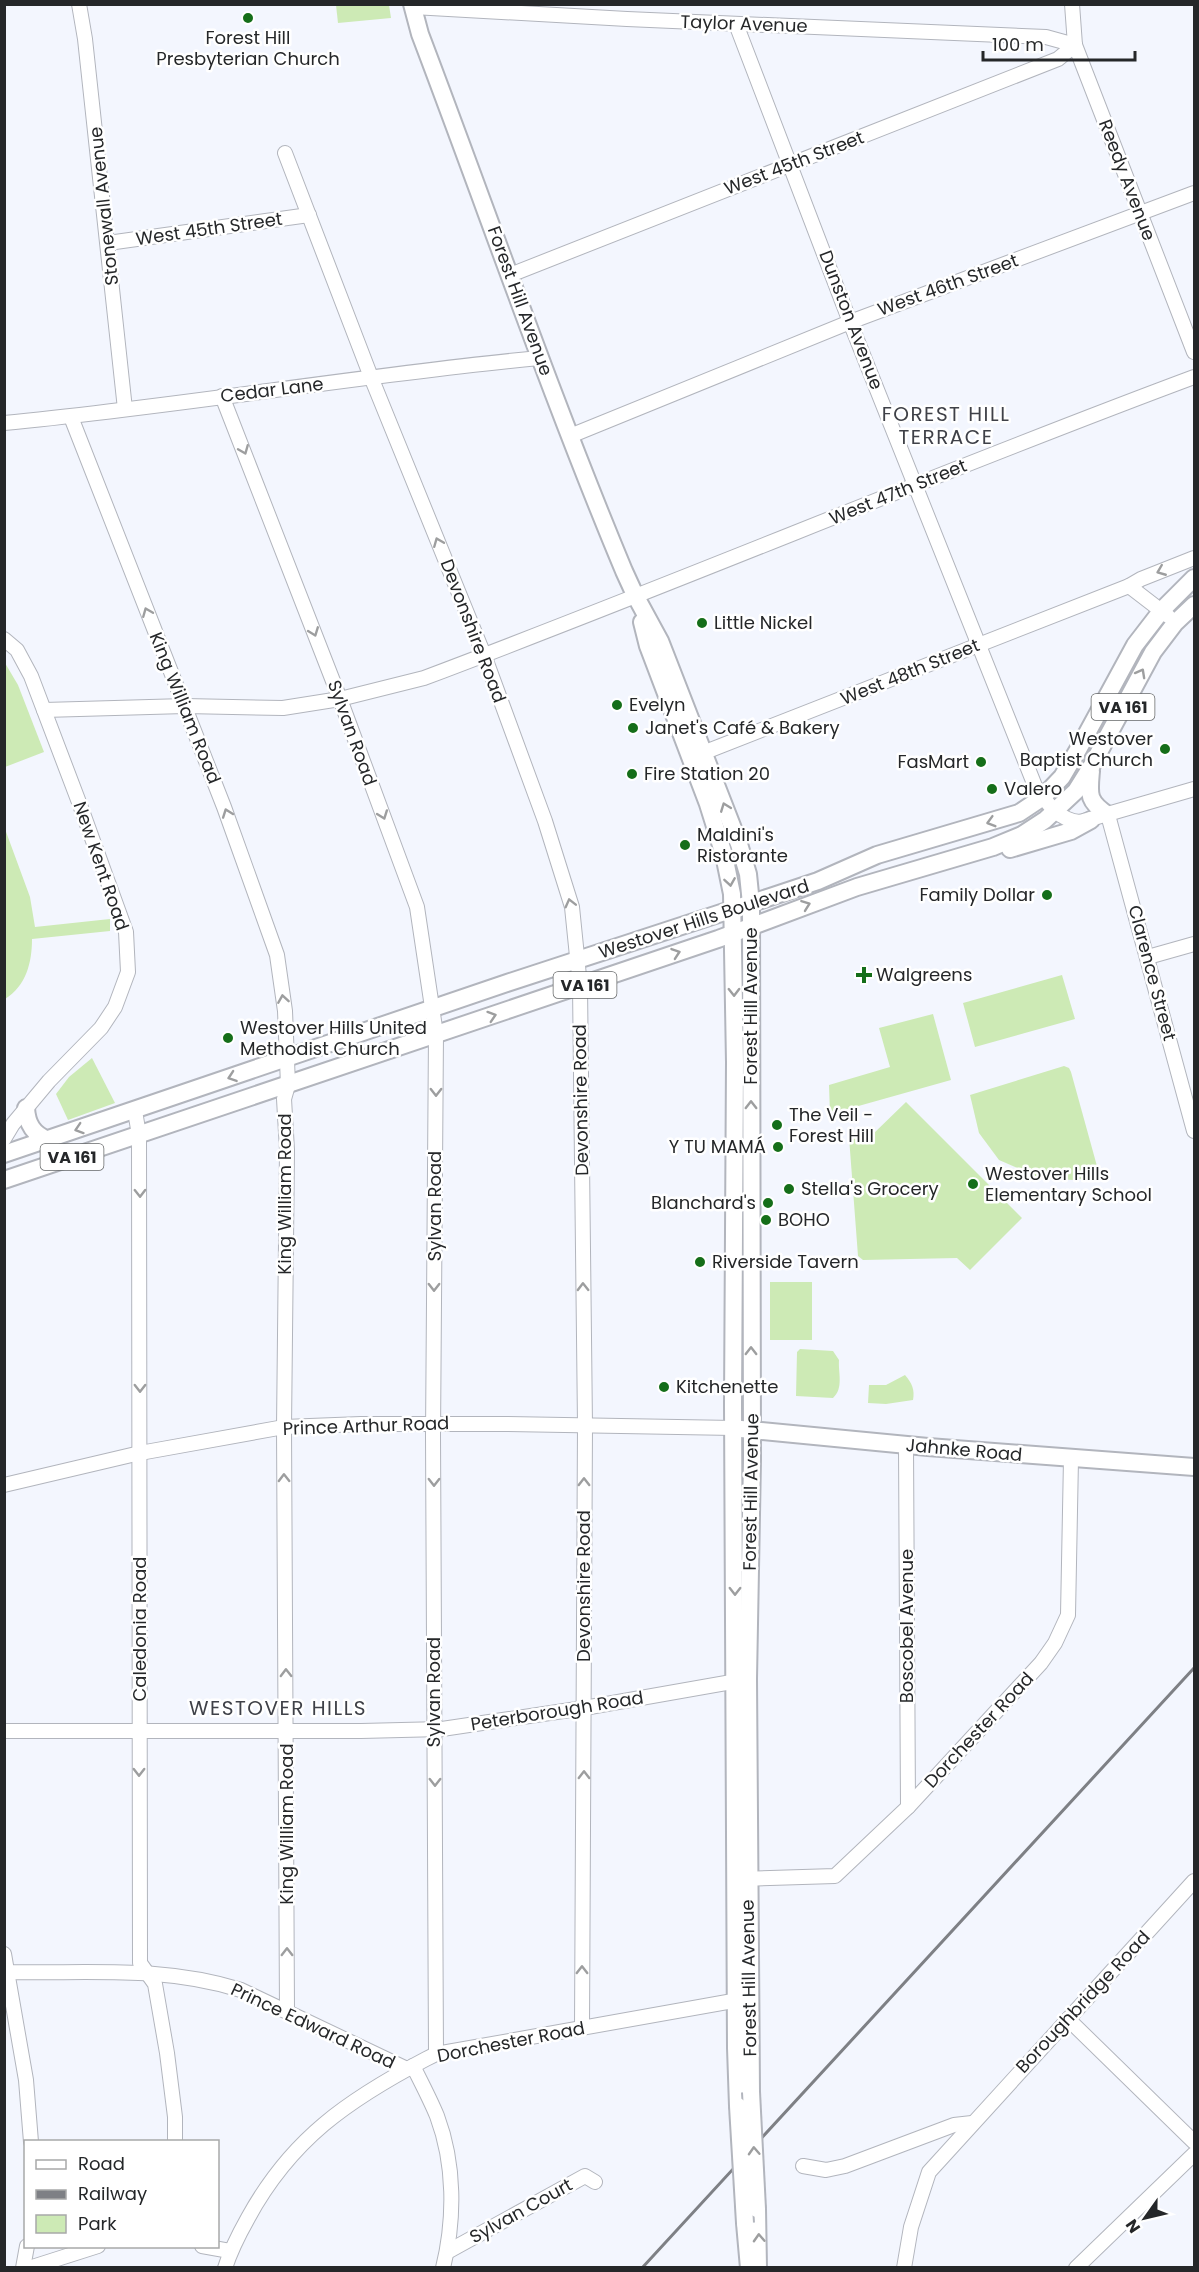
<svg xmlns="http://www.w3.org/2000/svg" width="1199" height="2272" font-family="Poppins,sans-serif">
  <rect width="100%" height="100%" fill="#f3f6fe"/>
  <g fill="#cdeab5">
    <polygon points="336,5 389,5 391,18 338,23"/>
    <polygon points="5,663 18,685 44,752 5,767"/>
    <path d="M5,829L30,897L35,927L110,919V931L32,939C32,963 26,986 5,999Z"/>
    <polygon points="1062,975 1075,1019 975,1047 963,1003"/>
    <polygon points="933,1014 951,1080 830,1114 829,1085 890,1067 879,1028"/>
    <polygon points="92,1058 115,1103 68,1120 56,1094 69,1077"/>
    <polygon points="1064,1066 1069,1068 1071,1072 1100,1177 1073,1180 1040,1178 999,1160 979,1133 970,1095"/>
    <polygon points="906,1102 1022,1218 970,1270 957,1258 863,1260 858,1256 849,1137 871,1136"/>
    <rect x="770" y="1282" width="42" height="58"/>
    <path d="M800,1349L833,1351L839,1360C838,1373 844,1388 833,1398L796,1396L797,1352Z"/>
    <path d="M905,1375C912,1383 915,1390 913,1400L886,1404L868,1403L869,1385H886Z"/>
  </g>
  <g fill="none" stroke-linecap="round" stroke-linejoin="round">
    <g stroke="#b2b5bd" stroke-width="16">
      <g id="minor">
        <polyline points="79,4 85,39 125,409"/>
        <polyline points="1072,4 1075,45 1194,352"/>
        <polyline points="413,7 627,19 1046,37 1075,45"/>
        <path d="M736,24L850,322L1035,786C1046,802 1059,821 1080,822L1194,789"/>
        <polyline points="285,153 371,377 484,655 545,821 572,907 580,986 585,1425 582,2028"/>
        <polyline points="108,243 309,215"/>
        <polyline points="510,275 1058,59 1075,45"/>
        <polyline points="222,396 340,699 417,907 436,1034 433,1436 436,2054"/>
        <polyline points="71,417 224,807 277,955 285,1011 288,1085 284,1099 287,1150 284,1427 287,2011"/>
        <path d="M4,423C183,406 360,375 539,358"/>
        <polyline points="570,436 850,322 1194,193"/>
        <polyline points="1129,586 1168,616"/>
        <polyline points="4,639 17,650 31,676 80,805 126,932 128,972 115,1007 101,1028 49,1081 13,1124 4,1139"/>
        <path d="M44,710L185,706L283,708L340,699L424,678C682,581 936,473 1194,377"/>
        <polyline points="695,756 1129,586 1141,579 1194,558"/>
        <polyline points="1108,815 1194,1131"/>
        <polyline points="1148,957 1194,944"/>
        <polyline points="135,1111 139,1135 140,1963 155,1984 167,2053 175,2117 175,2142"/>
        <polyline points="906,1446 908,1807"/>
        <polyline points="4,1485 140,1453 284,1427 361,1424 507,1424 734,1428"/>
        <polyline points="4,1731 361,1731 442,1729 584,1708 743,1680"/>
        <polyline points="740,1879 835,1876 908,1807 1041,1663 1055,1643 1068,1615 1071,1459"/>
        <polyline points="4,1954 26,2080 31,2142"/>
        <path d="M4,1972C86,1974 161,1965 241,1990L407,2069"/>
        <polyline points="1068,2019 1194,2142"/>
        <path d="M413,2066C421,2082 430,2099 437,2116C455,2164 455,2219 443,2268"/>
        <polyline points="803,2166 826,2170 845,2166 954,2125 972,2123"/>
        <polyline points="202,2246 230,2251"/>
        <polyline points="447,2252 585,2176 595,2182"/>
        <polyline points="23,2268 27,2246"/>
        <polyline points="29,2268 98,2246"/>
        <path d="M225,2268C231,2249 239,2234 248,2218C291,2139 348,2100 426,2059L436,2054L744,1999"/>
        <polyline points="904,2268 911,2227 929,2172 1194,1881"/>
        <polyline points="1076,2268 1194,2154"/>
      </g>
    </g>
    <g stroke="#b2b5bd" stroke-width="20">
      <g id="major">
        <path d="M412,4L420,34C488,213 550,394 624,571L635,595L660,641L739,844L748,874L751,904L752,1460L748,1679L751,2092"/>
        <polyline points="642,622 648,646 708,804 724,855 732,894 735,1062 733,1405 736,2048 738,2106"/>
        <path d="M1091,771C1089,794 1087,801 1108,815"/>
        <polyline points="1010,849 1071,831 1091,820"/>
        <path d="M26,1108C27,1124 33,1134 48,1140"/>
        <polyline points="4,1154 507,983 770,897 818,881 877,855 1019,813 1043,797 1062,777 1079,748 1135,645 1162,610 1194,578"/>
        <polyline points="4,1180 718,939 857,887 993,847 1022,835 1045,820 1076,791 1091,767 1153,652 1175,623 1194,605"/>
        <polyline points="741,1429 928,1447 1194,1467"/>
        <polyline points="757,2209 758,2268"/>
        <polyline points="745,2223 749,2268"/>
      </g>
    </g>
    <use href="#minor" stroke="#fff" stroke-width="14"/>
    <use href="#major" stroke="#fff" stroke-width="16"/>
    <polyline stroke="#7e8085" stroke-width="3" points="642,2268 1194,1668"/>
    <g stroke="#b2b5bd" stroke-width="20" stroke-linecap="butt">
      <g id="major-bridge">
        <polyline points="751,2092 757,2209"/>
        <polyline points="738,2106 745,2223"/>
      </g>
    </g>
    <use href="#major-bridge" stroke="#fff" stroke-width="16"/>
  </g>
  <defs><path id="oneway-chevron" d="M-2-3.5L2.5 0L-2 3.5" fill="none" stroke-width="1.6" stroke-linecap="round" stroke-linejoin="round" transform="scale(1.5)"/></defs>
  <g stroke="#9d9e9f">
    <use href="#oneway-chevron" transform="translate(244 450) rotate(68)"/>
    <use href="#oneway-chevron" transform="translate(438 542) rotate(-112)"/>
    <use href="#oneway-chevron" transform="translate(1161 571) rotate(158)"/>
    <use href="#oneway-chevron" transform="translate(147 612) rotate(-112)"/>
    <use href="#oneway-chevron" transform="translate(314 632) rotate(69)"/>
    <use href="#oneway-chevron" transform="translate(1141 673) rotate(-61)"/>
    <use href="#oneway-chevron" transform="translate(725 807) rotate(-111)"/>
    <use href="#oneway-chevron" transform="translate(227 813) rotate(-110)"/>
    <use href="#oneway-chevron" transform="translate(383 815) rotate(70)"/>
    <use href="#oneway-chevron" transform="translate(991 822) rotate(164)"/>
    <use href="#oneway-chevron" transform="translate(730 882) rotate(81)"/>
    <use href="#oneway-chevron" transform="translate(570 903) rotate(-104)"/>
    <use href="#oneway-chevron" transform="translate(806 905) rotate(-20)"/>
    <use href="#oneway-chevron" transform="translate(676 953) rotate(-19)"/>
    <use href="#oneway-chevron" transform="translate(734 992) rotate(89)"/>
    <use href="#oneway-chevron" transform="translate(283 999) rotate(-99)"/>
    <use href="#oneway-chevron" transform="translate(492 1016) rotate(-18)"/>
    <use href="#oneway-chevron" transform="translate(232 1077) rotate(161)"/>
    <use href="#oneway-chevron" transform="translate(436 1092) rotate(90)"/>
    <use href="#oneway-chevron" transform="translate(751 1105) rotate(-90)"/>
    <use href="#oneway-chevron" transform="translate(79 1129) rotate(162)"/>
    <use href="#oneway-chevron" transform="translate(140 1193) rotate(89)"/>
    <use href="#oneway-chevron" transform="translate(434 1287) rotate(90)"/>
    <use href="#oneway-chevron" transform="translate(583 1287) rotate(-91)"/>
    <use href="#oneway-chevron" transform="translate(751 1351) rotate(-90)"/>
    <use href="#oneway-chevron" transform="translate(140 1388) rotate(90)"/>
    <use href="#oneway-chevron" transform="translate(284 1478) rotate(-91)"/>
    <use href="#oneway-chevron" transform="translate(434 1482) rotate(90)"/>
    <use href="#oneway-chevron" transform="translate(584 1482) rotate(-90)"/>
    <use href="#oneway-chevron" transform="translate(735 1591) rotate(90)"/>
    <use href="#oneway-chevron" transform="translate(286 1673) rotate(-91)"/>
    <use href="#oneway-chevron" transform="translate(139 1772) rotate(90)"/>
    <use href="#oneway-chevron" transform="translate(584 1775) rotate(-90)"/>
    <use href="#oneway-chevron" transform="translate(435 1782) rotate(90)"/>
    <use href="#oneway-chevron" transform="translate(287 1952) rotate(-90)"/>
    <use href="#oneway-chevron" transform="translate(582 1970) rotate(-90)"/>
    <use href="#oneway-chevron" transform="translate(754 2151) rotate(-93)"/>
    <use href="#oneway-chevron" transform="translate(759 2238) rotate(-93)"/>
  </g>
  <g fill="#156e19" stroke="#fff" stroke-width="2">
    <circle cx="248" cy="18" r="6"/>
    <circle cx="702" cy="623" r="6"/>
    <circle cx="617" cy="705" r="6"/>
    <circle cx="633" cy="728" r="6"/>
    <circle cx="1165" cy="749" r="6"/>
    <circle cx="981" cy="762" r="6"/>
    <circle cx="632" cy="774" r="6"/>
    <circle cx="992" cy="789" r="6"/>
    <circle cx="685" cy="845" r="6"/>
    <circle cx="1047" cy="895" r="6"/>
    <path d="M861 966h6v6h6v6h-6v6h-6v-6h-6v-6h6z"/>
    <circle cx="228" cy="1038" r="6"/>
    <circle cx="777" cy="1125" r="6"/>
    <circle cx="778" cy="1147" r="6"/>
    <circle cx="973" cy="1184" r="6"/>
    <circle cx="789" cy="1189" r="6"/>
    <circle cx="768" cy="1203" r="6"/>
    <circle cx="766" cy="1220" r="6"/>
    <circle cx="700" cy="1262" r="6"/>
    <circle cx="664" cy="1387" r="6"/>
  </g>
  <g text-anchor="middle" stroke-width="5" stroke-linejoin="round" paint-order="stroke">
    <g fill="#fff" stroke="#666869" stroke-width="1.5">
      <rect x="1091.5" y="694" width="63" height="26" rx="4.5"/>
      <rect x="553.5" y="972" width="63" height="26" rx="4.5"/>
      <rect x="40.5" y="1144" width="63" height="26" rx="4.5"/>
    </g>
    <g font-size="16" font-weight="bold" fill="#252729">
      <text x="1123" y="713">VA 161</text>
      <text x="585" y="991">VA 161</text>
      <text x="72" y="1163">VA 161</text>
    </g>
    <g font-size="18" fill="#252729" stroke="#fff">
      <text transform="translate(744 24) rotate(2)" y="6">Taylor Avenue</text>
      <text transform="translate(794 163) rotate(-21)" y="6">West 45th Street</text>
      <text transform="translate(1127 180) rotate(69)" y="6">Reedy Avenue</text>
      <text transform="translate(104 206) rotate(-96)" y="6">Stonewall Avenue</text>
      <text transform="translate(209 229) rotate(-8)" y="6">West 45th Street</text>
      <text transform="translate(948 285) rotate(-20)" y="6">West 46th Street</text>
      <text transform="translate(520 301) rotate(70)" y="6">Forest Hill Avenue</text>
      <text transform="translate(851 320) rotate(69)" y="6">Dunston Avenue</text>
      <text transform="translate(272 390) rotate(-7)" y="6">Cedar Lane</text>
      <text transform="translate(898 492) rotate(-22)" y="6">West 47th Street</text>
      <text transform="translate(473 631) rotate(69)" y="6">Devonshire Road</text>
      <text transform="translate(910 672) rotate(-22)" y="6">West 48th Street</text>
      <text transform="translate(185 708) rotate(68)" y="6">King William Road</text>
      <text transform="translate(352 733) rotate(70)" y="6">Sylvan Road</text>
      <text transform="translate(101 866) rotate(71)" y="6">New Kent Road</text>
      <text transform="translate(704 919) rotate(-18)" y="6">Westover Hills Boulevard</text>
      <text transform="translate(1152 973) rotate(75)" y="6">Clarence Street</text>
      <text transform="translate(751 1006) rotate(-90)" y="6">Forest Hill Avenue</text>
      <text transform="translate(581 1100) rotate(-91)" y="6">Devonshire Road</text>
      <text transform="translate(285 1194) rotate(-90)" y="6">King William Road</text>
      <text transform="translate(435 1206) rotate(-90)" y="6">Sylvan Road</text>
      <text transform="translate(366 1426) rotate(-2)" y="6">Prince Arthur Road</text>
      <text transform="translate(964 1450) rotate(5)" y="6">Jahnke Road</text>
      <text transform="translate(751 1492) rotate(-89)" y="6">Forest Hill Avenue</text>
      <text transform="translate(584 1586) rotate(-90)" y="6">Devonshire Road</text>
      <text transform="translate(907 1626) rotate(-90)" y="6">Boscobel Avenue</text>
      <text transform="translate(140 1629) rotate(-90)" y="6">Caledonia Road</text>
      <text transform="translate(434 1692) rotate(-90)" y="6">Sylvan Road</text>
      <text transform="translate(557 1711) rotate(-9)" y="6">Peterborough Road</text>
      <text transform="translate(979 1730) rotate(-47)" y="6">Dorchester Road</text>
      <text transform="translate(287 1824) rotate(-90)" y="6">King William Road</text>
      <text transform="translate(749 1978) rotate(-91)" y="6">Forest Hill Avenue</text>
      <text transform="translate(1083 2002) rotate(-47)" y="6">Boroughbridge Road</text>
      <text transform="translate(313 2026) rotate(25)" y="6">Prince Edward Road</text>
      <text transform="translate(511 2042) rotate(-11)" y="6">Dorchester Road</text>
      <text transform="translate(521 2211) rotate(-29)" y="6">Sylvan Court</text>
    </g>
    <g font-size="18" fill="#252729" stroke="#fff" text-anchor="start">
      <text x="248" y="44" text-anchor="middle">Forest Hill<tspan x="248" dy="21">Presbyterian Church</tspan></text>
      <text x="714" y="629">Little Nickel</text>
      <text x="629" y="711">Evelyn</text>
      <text x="645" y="734">Janet's Café &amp; Bakery</text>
      <text x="1153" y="745" text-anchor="end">Westover<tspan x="1153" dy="21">Baptist Church</tspan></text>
      <text x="969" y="768" text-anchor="end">FasMart</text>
      <text x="644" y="780">Fire Station 20</text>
      <text x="1004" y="795">Valero</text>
      <text x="697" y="841">Maldini's<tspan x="697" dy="21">Ristorante</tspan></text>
      <text x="1035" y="901" text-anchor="end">Family Dollar</text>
      <text x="876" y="981">Walgreens</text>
      <text x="240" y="1034">Westover Hills United<tspan x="240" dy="21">Methodist Church</tspan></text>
      <text x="789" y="1121">The Veil -<tspan x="789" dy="21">Forest Hill</tspan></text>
      <text x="766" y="1153" text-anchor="end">Y TU MAMÁ</text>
      <text x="985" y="1180">Westover Hills<tspan x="985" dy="21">Elementary School</tspan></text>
      <text x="801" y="1195">Stella's Grocery</text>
      <text x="756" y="1209" text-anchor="end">Blanchard's</text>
      <text x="778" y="1226">BOHO</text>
      <text x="712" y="1268">Riverside Tavern</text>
      <text x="676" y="1393">Kitchenette</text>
    </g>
    <g font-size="20" letter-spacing="1.5" fill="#3f4148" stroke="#fff">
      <text x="946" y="421">FOREST HILL<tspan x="946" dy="23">TERRACE</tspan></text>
      <text x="278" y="1715">WESTOVER HILLS</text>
    </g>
  </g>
  <rect width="1199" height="2272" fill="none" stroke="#252729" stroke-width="12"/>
  <rect x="24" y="2140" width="195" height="108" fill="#ffffff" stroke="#a8a9a9" stroke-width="1.5"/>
  <rect x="36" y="2160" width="30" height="9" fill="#ffffff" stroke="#a8a9a9" stroke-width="1.5"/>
  <text x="78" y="2170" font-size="18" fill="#252729">Road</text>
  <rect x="36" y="2190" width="30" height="9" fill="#7e8085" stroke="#a8a9a9" stroke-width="1.5"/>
  <text x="78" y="2200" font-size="18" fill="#252729">Railway</text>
  <rect x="36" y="2215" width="30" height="18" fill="#cdeab5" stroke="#a8a9a9" stroke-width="1.5"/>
  <text x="78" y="2230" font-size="18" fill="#252729">Park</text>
  <g transform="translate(1145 2218) rotate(236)" stroke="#ffffff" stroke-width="4.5" paint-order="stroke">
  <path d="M0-4.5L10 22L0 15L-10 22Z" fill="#252729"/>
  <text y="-9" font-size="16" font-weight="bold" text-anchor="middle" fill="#252729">N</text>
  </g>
  <path d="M983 51v9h152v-9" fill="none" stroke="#252729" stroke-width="3"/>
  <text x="992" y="51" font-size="18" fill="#252729" stroke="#ffffff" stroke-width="4.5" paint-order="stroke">100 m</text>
</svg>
